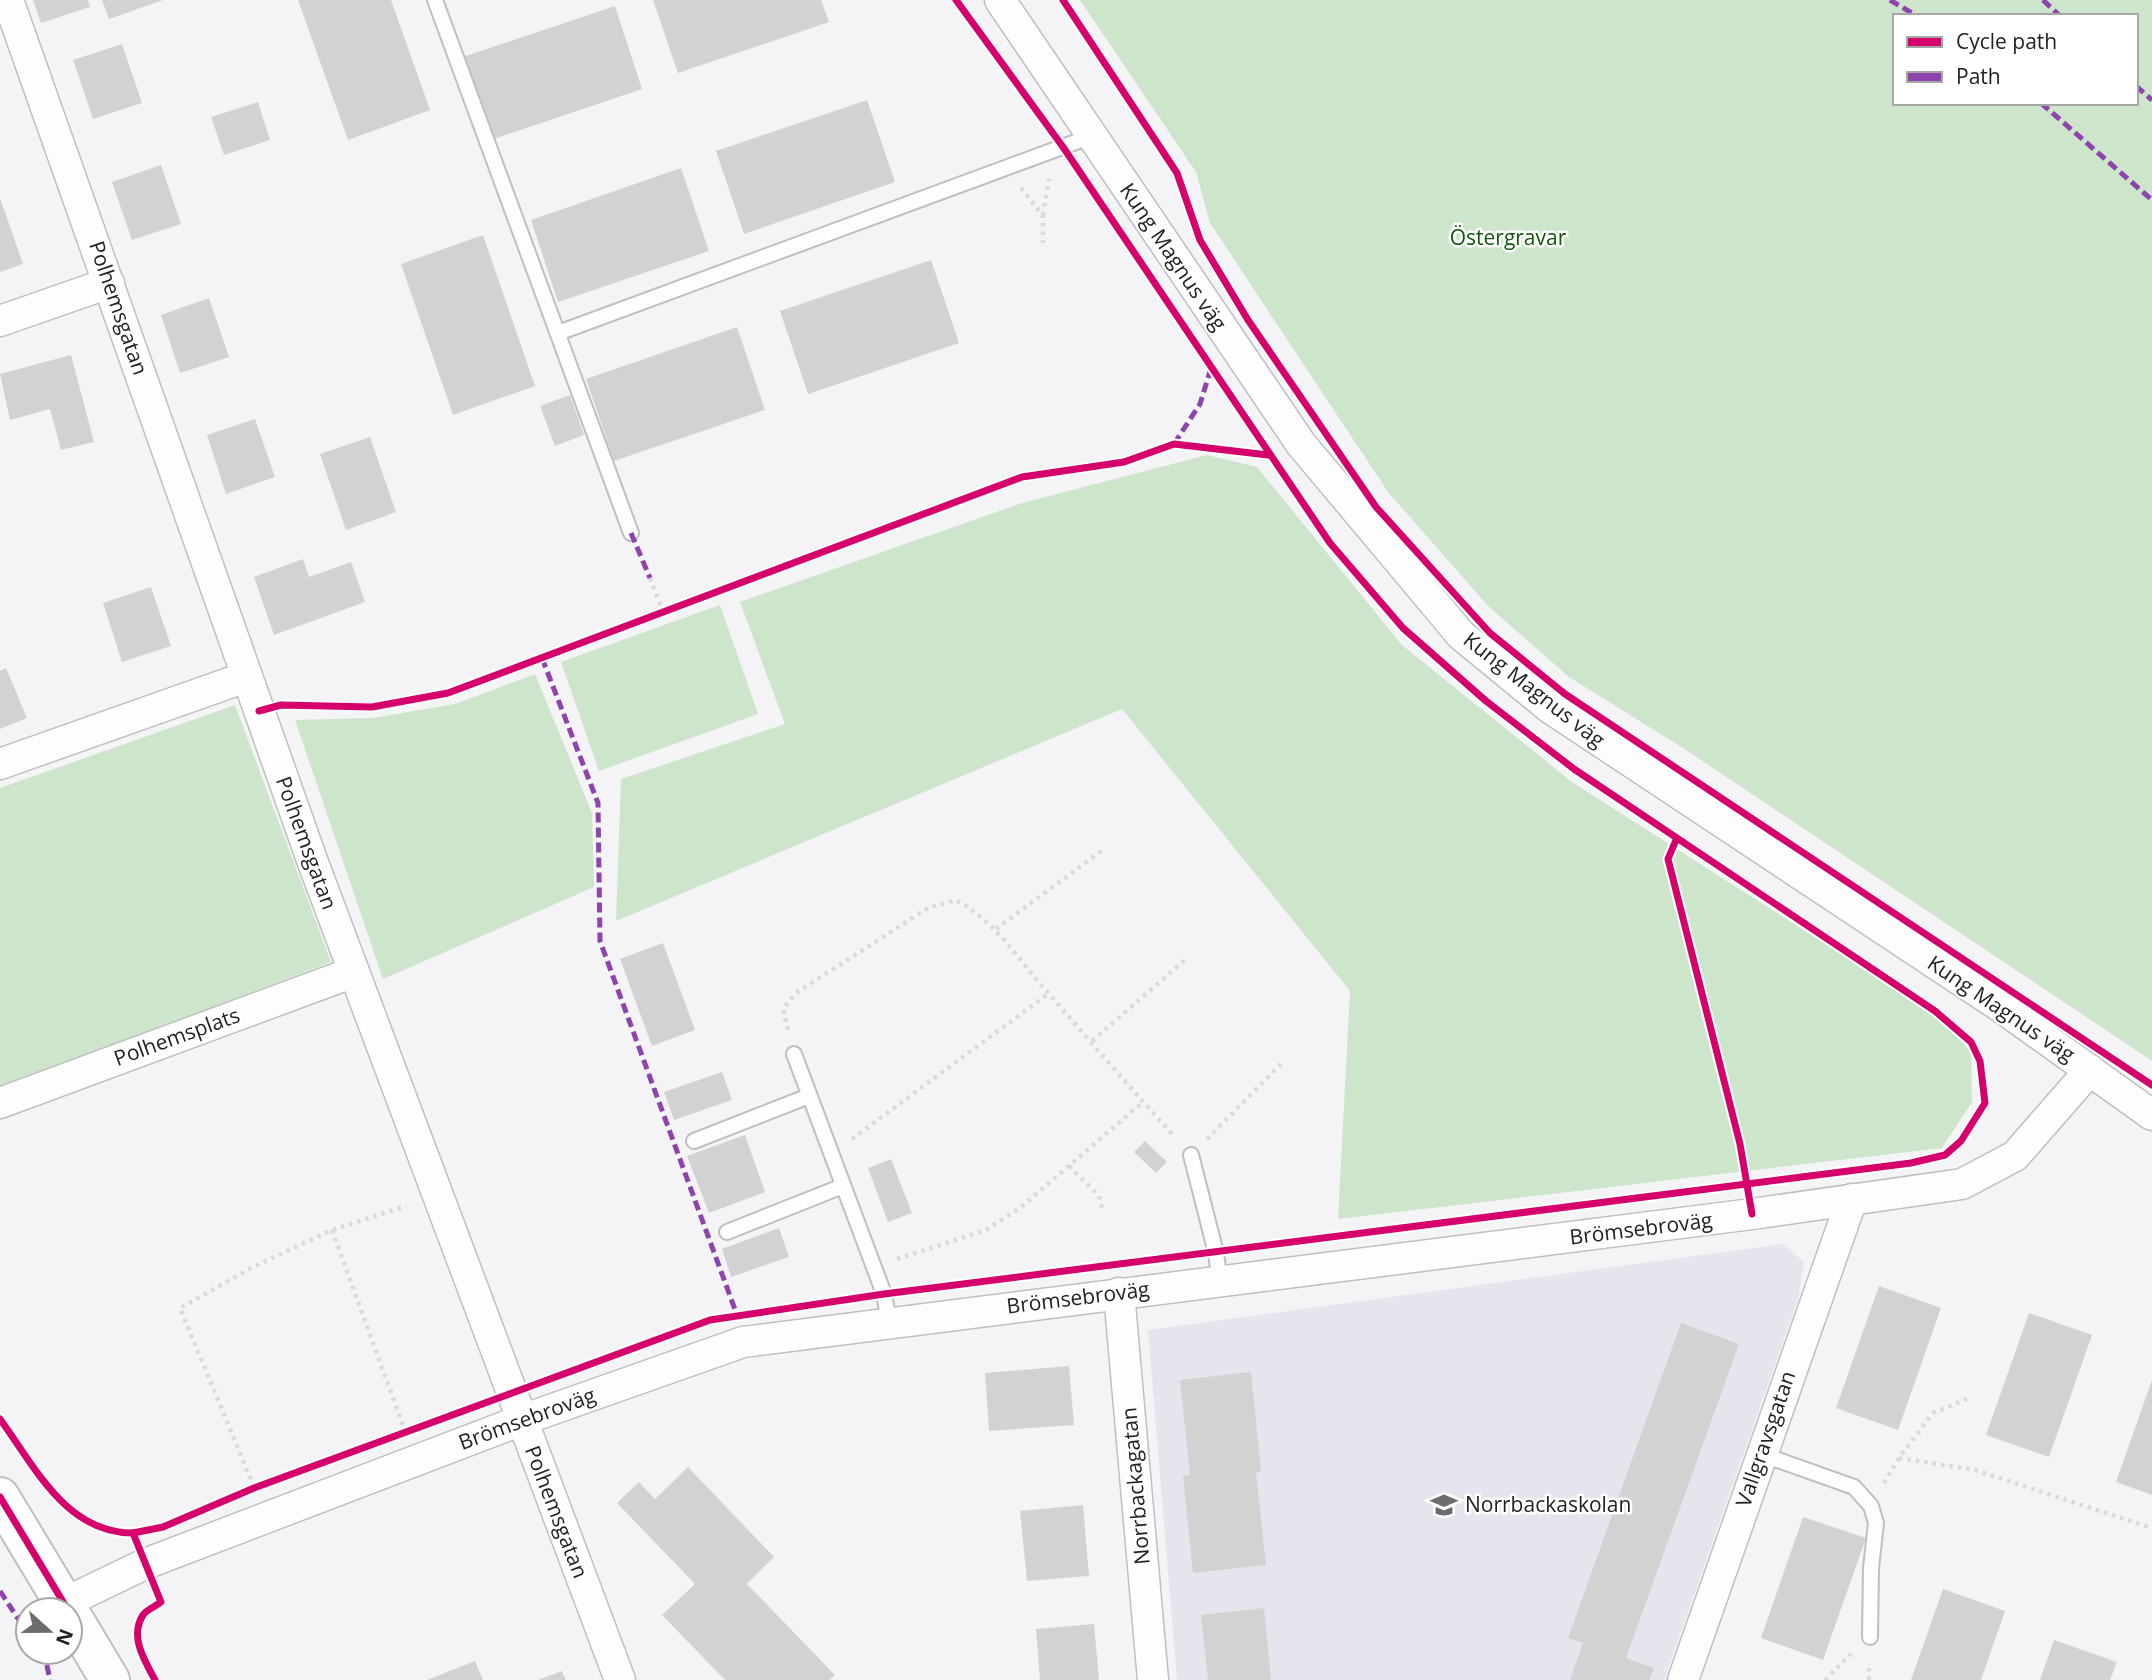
<svg xmlns="http://www.w3.org/2000/svg" width="2152" height="1680" font-family="'Open Sans',sans-serif">
  <rect width="100%" height="100%" fill="#f4f4f7"/>
  <polygon fill="#e4e5ed" points="1783,1244 1804,1262 1798,1299 1664,1680 1177,1680 1148,1330"/>
  <g fill="#cde5cb" fill-rule="evenodd">
    <path d="M1080,0H2152V1061L1683,748L1569,677L1488,606L1388,492L1210,223L1196,172ZM1895,16H2136V103H1895Z"/>
    <polygon points="1207,455 1257,467 1402,645 1572,782 1941,1018 1971,1052 1972,1102 1942,1148 1338,1219 1350,991 1122,709 616,921 621,779 785,724 740,602 1022,503"/>
    <polygon points="720,605 758,714 599,771 561,662"/>
    <polygon points="535,674 592,813 594,887 383,979 295,720 373,718 455,704"/>
    <polygon points="235,705 331,962 0,1089 0,788"/>
  </g>
  <g fill="#d3d2d3">
    <polygon points="33,0 88,0 90,7 41,23"/>
    <polygon points="102,0 163,0 109,19"/>
    <polygon points="298,0 391,0 430,110 348,140"/>
    <polygon points="653,0 821,0 829,22 678,73"/>
    <polygon points="615,6 642,89 491,140 463,57"/>
    <polygon points="122,44 142,103 93,119 73,60"/>
    <polygon points="867,100 895,182 744,234 716,151"/>
    <polygon points="258,102 270,140 224,155 211,117"/>
    <polygon points="161,165 181,224 132,240 112,182"/>
    <polygon points="681,168 709,251 558,302 531,220"/>
    <polygon points="0,198 23,264 0,272"/>
    <polygon points="483,235 535,386 453,415 401,264"/>
    <polygon points="931,260 959,343 808,394 780,311"/>
    <polygon points="209,298 229,357 180,373 161,315"/>
    <polygon points="737,327 765,410 614,461 586,379"/>
    <polygon points="71,355 94,442 61,450 50,409 10,420 0,374"/>
    <polygon points="570,395 584,435 555,446 540,406"/>
    <polygon points="255,419 275,477 226,494 207,435"/>
    <polygon points="370,437 396,512 346,530 320,454"/>
    <polygon points="303,559 309,577 351,562 365,602 274,635 254,577"/>
    <polygon points="151,587 171,646 122,662 103,603"/>
    <polygon points="6,668 27,718 0,729 0,671"/>
    <polygon points="663,943 695,1030 652,1046 620,959"/>
    <polygon points="722,1072 732,1100 674,1120 664,1092"/>
    <polygon points="745,1135 765,1192 709,1213 687,1156"/>
    <polygon points="1145,1141 1167,1162 1156,1173 1134,1152"/>
    <polygon points="891,1159 912,1213 888,1222 868,1168"/>
    <polygon points="779,1228 789,1257 731,1277 722,1249"/>
    <polygon points="1879,1286 1941,1308 1898,1430 1836,1408"/>
    <polygon points="2029,1313 2092,1335 2049,1457 1986,1435"/>
    <polygon points="1681,1323 1739,1344 1626,1658 1654,1668 1649,1680 1570,1680 1583,1643 1568,1638"/>
    <polygon points="1069,1366 1074,1425 989,1431 985,1373"/>
    <polygon points="1251,1372 1261,1472 1256,1472 1266,1565 1193,1573 1183,1476 1190,1475 1180,1380"/>
    <polygon points="2152,1380 2152,1495 2116,1482"/>
    <polygon points="688,1467 774,1557 747,1584 835,1675 829,1680 725,1680 662,1615 695,1584 617,1503 639,1482 655,1499"/>
    <polygon points="1083,1505 1089,1576 1027,1581 1020,1511"/>
    <polygon points="1803,1517 1866,1538 1823,1660 1761,1638"/>
    <polygon points="1943,1589 2005,1611 1981,1680 1911,1680"/>
    <polygon points="1264,1608 1271,1680 1208,1680 1201,1615"/>
    <polygon points="1094,1624 1099,1680 1040,1680 1036,1629"/>
    <polygon points="2054,1640 2117,1662 2110,1680 2040,1680"/>
    <polygon points="475,1661 483,1680 427,1680"/>
    <polygon points="562,1671 566,1680 538,1680"/>
  </g>
  <g fill="none" stroke-linecap="round" stroke-linejoin="round">
    <g stroke="#bfbfc1" stroke-width="18">
      <g id="lane">
        <polyline points="435,0 631,533"/>
        <polyline points="558,333 1092,136"/>
        <polyline points="794,1054 884,1294 889,1322"/>
        <polyline points="694,1141 809,1096"/>
        <polyline points="1191,1155 1216,1253 1220,1282"/>
        <polyline points="727,1232 843,1186"/>
        <polyline points="1761,1454 1854,1487 1871,1506 1876,1523 1871,1568 1870,1637"/>
      </g>
    </g>
    <g stroke="#bfbfc1" stroke-width="33">
      <g id="street">
        <polyline points="8,0 312,860 620,1680"/>
        <polyline points="1000,0 1301,444 1461,635 1550,708 2001,1007 2152,1115"/>
        <polyline points="0,321 109,283"/>
        <polyline points="0,764 246,677"/>
        <polyline points="0,1103 354,972"/>
        <polyline points="1119,1293 1153,1680"/>
        <polyline points="64,1603 145,1564 522,1420 743,1342 1752,1214 1962,1184 2015,1156 2090,1070"/>
        <polyline points="1683,1680 1852,1199"/>
      </g>
    </g>
    <g stroke="#bfbfc1" stroke-width="42">
      <g id="secondary">
        <polyline points="0,1497 68,1610"/>
        <polyline points="70,1613 110,1680"/>
      </g>
    </g>
    <g stroke="#dadada" stroke-width="4.5" stroke-dasharray="3.5 5" stroke-linecap="butt">
      <polyline points="1021,188 1043,216 1043,243"/>
      <polyline points="1043,215 1049,179"/>
      <polyline points="650,578 663,612"/>
      <polyline points="996,929 1104,849"/>
      <path d="M788,1030L783,1009L796,993L928,908L956,900C999,924 1018,960 1050,995C1091,1042 1132,1090 1175,1137"/>
      <polyline points="1092,1041 1186,959"/>
      <polyline points="852,1139 1048,994"/>
      <polyline points="1207,1139 1281,1064"/>
      <polyline points="1069,1166 1099,1196 1102,1208"/>
      <polyline points="332,1230 405,1431"/>
      <polyline points="897,1259 986,1230 1020,1208 1143,1102"/>
      <polyline points="1899,1458 1975,1470 2152,1528"/>
      <polyline points="1884,1483 1899,1458 1933,1413 1967,1399"/>
      <polyline points="254,1487 180,1308 251,1268 332,1230 406,1206"/>
      <polyline points="1825,1680 1851,1654"/>
      <polyline points="1869,1680 1869,1663"/>
    </g>
    <use href="#lane" stroke="#fdfdfe" stroke-width="14"/>
    <use href="#street" stroke="#fdfdfe" stroke-width="30"/>
    <use href="#secondary" stroke="#fdfdfe" stroke-width="38"/>
    <g stroke="#8e44ad" stroke-width="5" stroke-dasharray="10 5" stroke-linecap="butt">
      <polyline points="1890,0 1917,16"/>
      <polyline points="2043,0 2060,16"/>
      <polyline points="2136,86 2152,100"/>
      <polyline points="2041,103 2152,200"/>
      <polyline points="1174,444 1200,404 1211,368"/>
      <polyline points="631,533 650,578"/>
      <polyline points="542,658 598,803 600,941 737,1315"/>
      <polyline points="0,1591 28,1634"/>
      <polyline points="40,1652 46,1661 50,1680"/>
    </g>
    <g stroke="#fff" stroke-width="11">
      <g id="cycleway">
        <polyline points="1063,0 1177,173 1200,240 1248,320 1376,507 1490,633 1565,694 2152,1085"/>
        <polyline points="259,711 281,705 372,707 448,693 1022,477 1124,462 1174,444 1268,455"/>
        <polyline points="1676,840 1668,859 1740,1144 1752,1214"/>
        <path d="M0,1419C35,1467 66,1533 133,1533L161,1602C156,1606 146,1610 143,1615C129,1637 145,1661 155,1680"/>
        <polyline points="0,1497 68,1610"/>
        <polyline points="133,1533 163,1527 254,1488 710,1320 884,1294 1911,1163 1945,1155 1961,1141 1985,1103 1980,1061 1971,1042 1935,1011 1574,769 1486,701 1403,628 1330,543 1063,147 956,0"/>
      </g>
    </g>
    <use href="#cycleway" stroke="#d6006c" stroke-width="7"/>
  </g>
  <defs>
    <g id="school-bare" transform="scale(2.1)"><path d="M0-5L7-2L0 1L-7-2ZM-4 1L0 2.5L4 1V4Q0 6-4 4Z" fill="#6c6c6e" stroke="#fff" stroke-width="2.5" paint-order="stroke"/></g>
  </defs>
  <g fill-rule="evenodd">
    <use href="#school-bare" x="1444" y="1505"/>
  </g>
  <g text-anchor="middle" stroke-width="5" stroke-linejoin="round" paint-order="stroke">
    <g font-size="21" fill="#0e5907" stroke="#fff">
      <text x="1508" y="245">Östergravar</text>
    </g>
    <g font-size="21" fill="#222224" stroke="#fff">
      <text transform="translate(1173 257) rotate(56)" y="7">Kung Magnus väg</text>
      <text transform="translate(118 308) rotate(71)" y="7">Polhemsgatan</text>
      <text transform="translate(1534 690) rotate(38)" y="7">Kung Magnus väg</text>
      <text transform="translate(306 843) rotate(70)" y="7">Polhemsgatan</text>
      <text transform="translate(2001 1009) rotate(34)" y="7">Kung Magnus väg</text>
      <text transform="translate(177 1037) rotate(-20)" y="7">Polhemsplats</text>
      <text transform="translate(1641 1229) rotate(-7)" y="7">Brömsebroväg</text>
      <text transform="translate(1078 1298) rotate(-7)" y="7">Brömsebroväg</text>
      <text transform="translate(527 1419) rotate(-20)" y="7">Brömsebroväg</text>
      <text transform="translate(1766 1439) rotate(-71)" y="7">Vallgravsgatan</text>
      <text transform="translate(1136 1486) rotate(-95)" y="7">Norrbackagatan</text>
      <text transform="translate(556 1512) rotate(69)" y="7">Polhemsgatan</text>
    </g>
    <g font-size="21" fill="#222224" stroke="#fff" text-anchor="start">
      <text x="1465" y="1512">Norrbackaskolan</text>
    </g>
  </g>
  <rect x="1893" y="14" width="245" height="91" fill="#ffffff" stroke="#a7a7a7" stroke-width="2"/>
  <rect x="1907" y="37" width="35" height="10" fill="#d6006c" stroke="#a7a7a7" stroke-width="2"/>
  <text x="1956" y="49" font-size="21" fill="#222224">Cycle path</text>
  <rect x="1907" y="72" width="35" height="10" fill="#8e44ad" stroke="#a7a7a7" stroke-width="2"/>
  <text x="1956" y="84" font-size="21" fill="#222224">Path</text>
  <g transform="translate(49 1631) rotate(111)"><circle r="33" fill="#ffffff" stroke="#a7a7a7" stroke-width="2"/>
  <path d="M0-5L12 26L0 18L-12 26Z" fill="#6c6c6e"/>
  <text y="-10" font-size="19" font-weight="bold" text-anchor="middle" fill="#222224">N</text>
  </g>
</svg>
